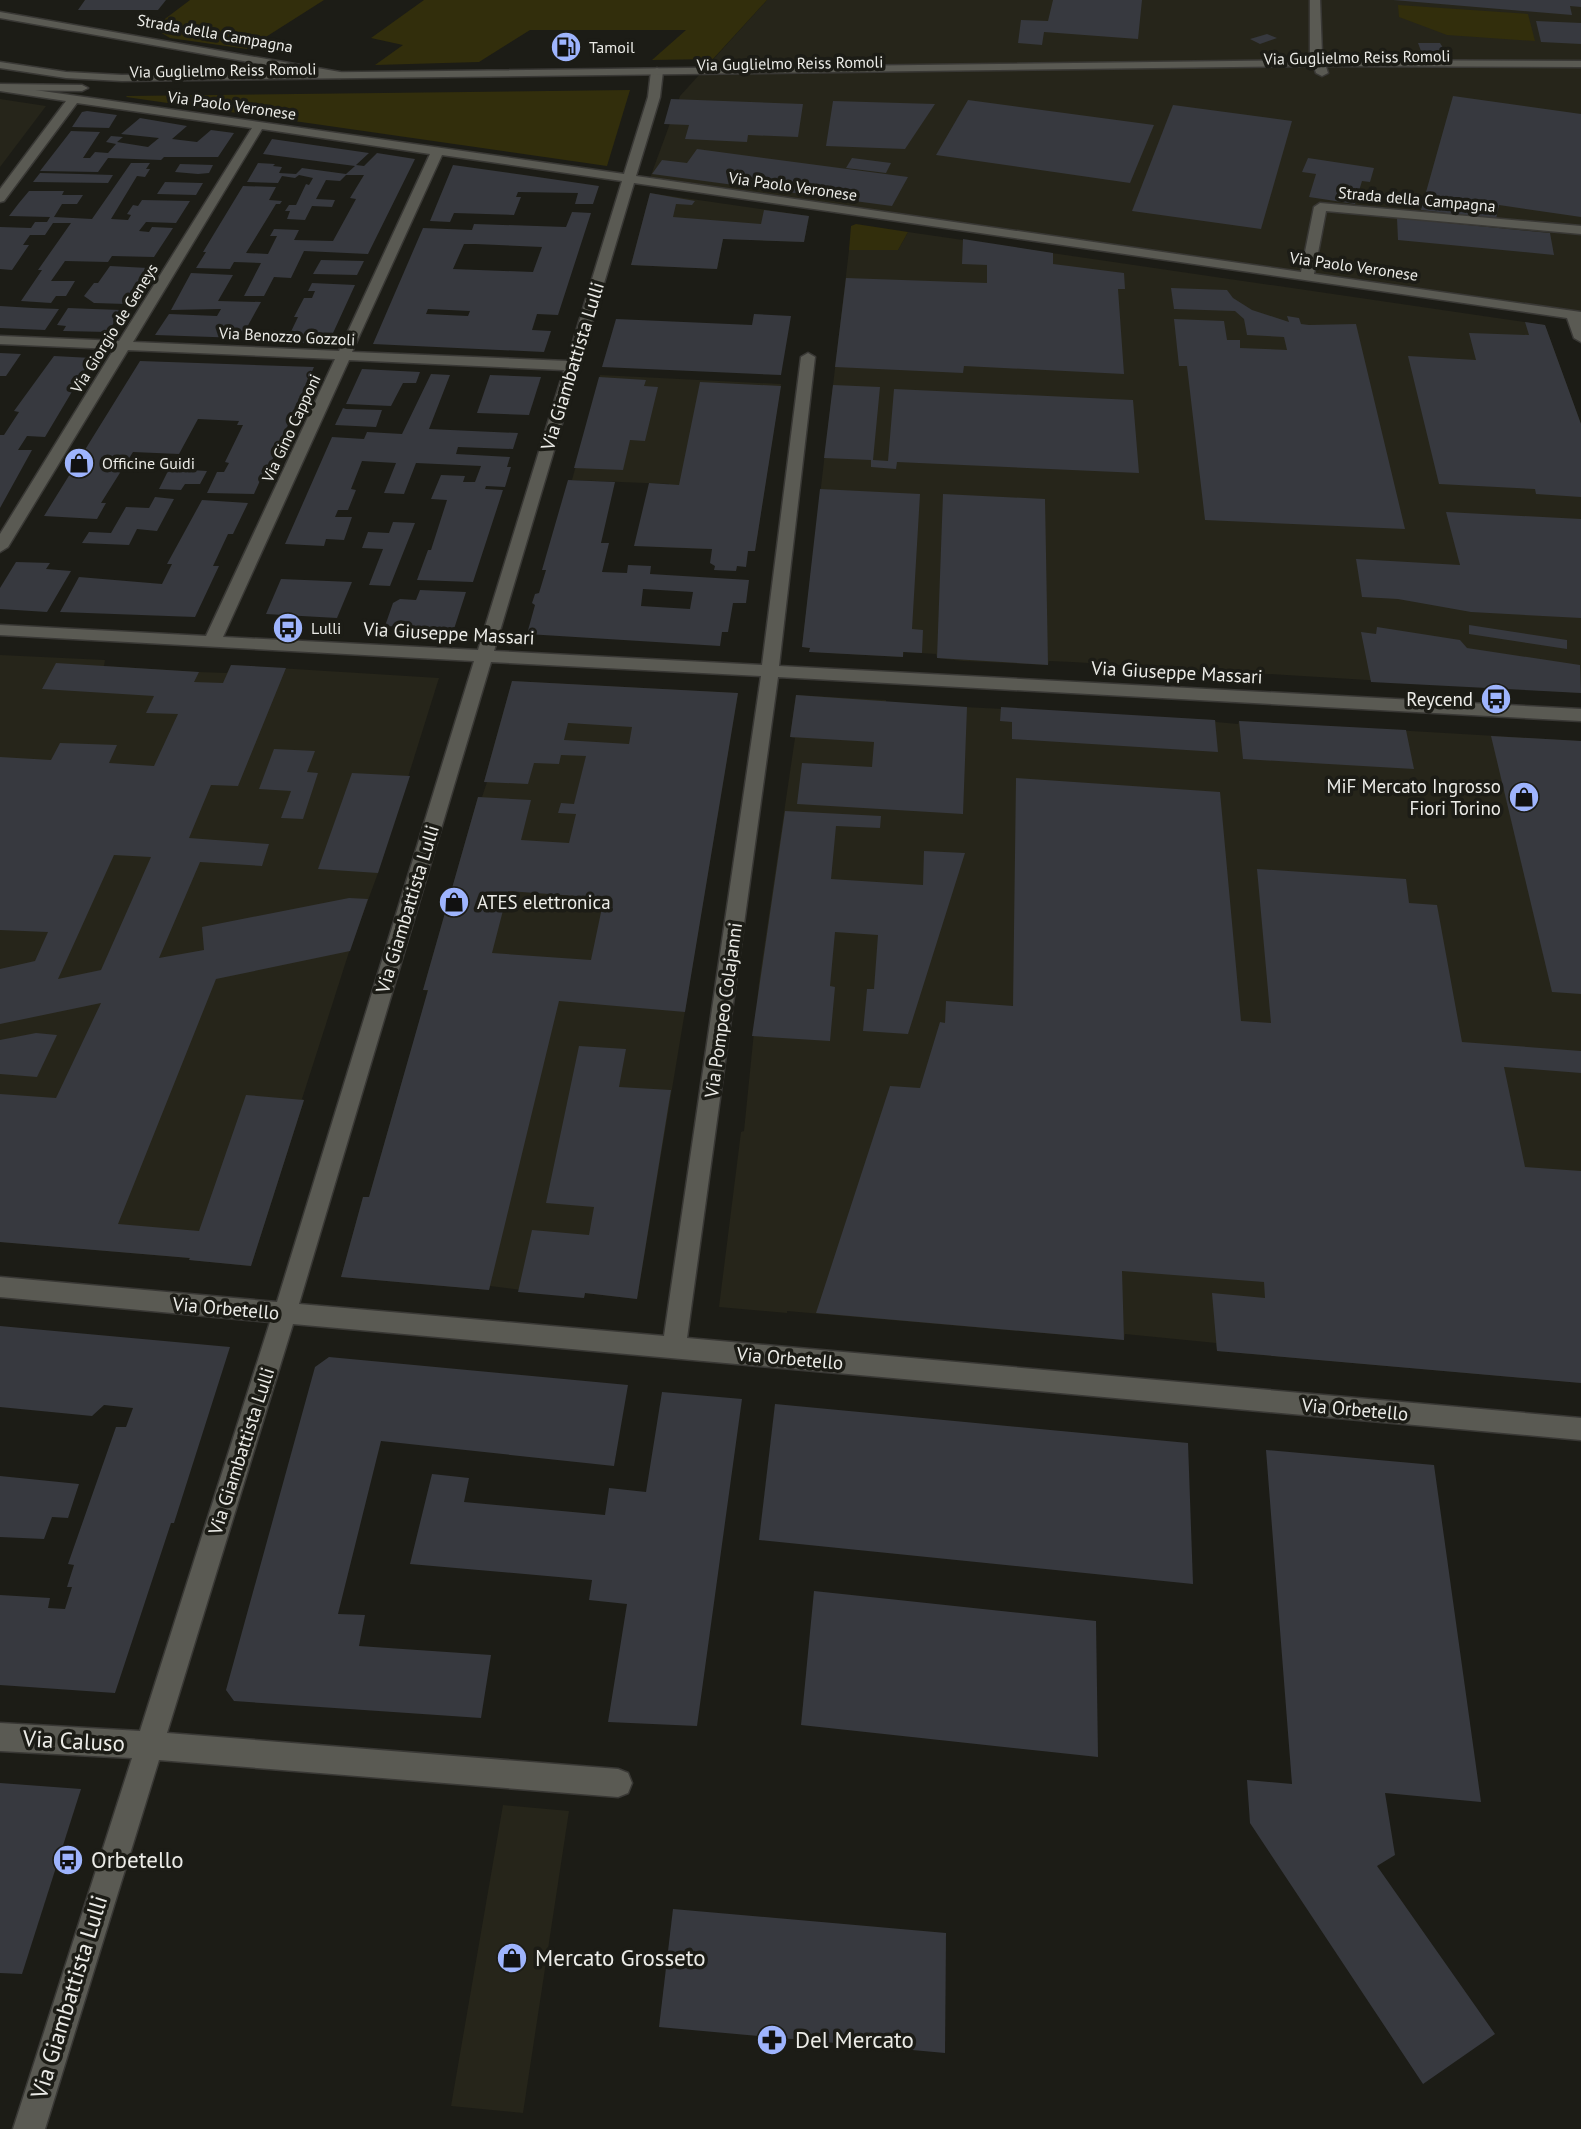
<svg xmlns="http://www.w3.org/2000/svg" width="1581" height="2129" font-family="'PT Sans',sans-serif">
  <rect width="100%" height="100%" fill="#1c1c16"/>
  <g fill="#26251a">
    <polygon points="767,0 1581,0 1581,316 650,178 680,96"/>
    <polygon points="0,99 46,106 0,167"/>
    <polygon points="650,193 809,216 804,242 723,239 717,269 631,265"/>
    <polygon points="908,232 1545,325 1581,424 1581,693 1072,662 1049,661 1048,665 963,661 937,658 936,654 904,652 903,657 809,652 810,648 802,647 849,250 898,250"/>
    <polygon points="600,375 781,384 755,551 655,547 669,484 572,480"/>
    <polygon points="0,655 105,660 104,666 199,672 227,673 231,665 439,678 378,873 349,952 302,1099 304,1100 251,1266 189,1260 189,1258 0,1242"/>
    <polygon points="512,681 738,693 637,1299 585,1293 584,1298 490,1286 489,1290 341,1277 363,1197 369,1197 428,991 423,990 478,797 482,797 487,782 484,782"/>
    <polygon points="796,695 886,700 886,703 1215,720 1216,722 1238,724 1239,721 1581,741 1581,1383 1217,1351 1216,1343 1125,1334 1124,1340 787,1311 787,1313 719,1307 741,1132 744,1131 759,982 795,738 790,737"/>
    <polygon points="503,1805 569,1811 523,2113 451,2106"/>
  </g>
  <g fill="#322e0c">
    <polygon points="190,0 324,0 247,49 170,38 153,28"/>
    <polygon points="424,0 767,0 713,59 652,60 686,30 530,30 479,62 375,65 403,45 371,38"/>
    <polygon points="1398,5 1528,14 1535,41 1447,35 1399,17"/>
    <polygon points="630,90 607,166 126,97 127,96"/>
    <polygon points="856,224 908,232 898,250 849,250 851,226"/>
  </g>
  <g fill="#37393f" fill-rule="evenodd">
    <polygon points="85,0 166,0 158,10 78,10"/>
    <polygon points="1053,0 1142,0 1138,39 1044,32 1042,45 1018,43 1021,20 1048,21"/>
    <polygon points="1393,0 1581,0 1581,7 1570,6 1572,15"/>
    <polygon points="1536,21 1581,23 1581,44 1541,42"/>
    <polygon points="1267,34 1277,38 1260,44 1250,39"/>
    <polygon points="1418,43 1440,43 1445,51 1421,51"/>
    <polygon points="1453,96 1581,114 1581,217 1499,205 1496,219 1421,210"/>
    <polygon points="671,99 803,104 798,137 748,135 747,142 685,139 689,125 664,124"/>
    <polygon points="968,100 1154,125 1130,183 936,155"/>
    <polygon points="833,101 935,104 905,149 826,146"/>
    <polygon points="1173,105 1292,121 1261,229 1132,211"/>
    <polygon points="87,111 117,115 109,128 72,127 82,112"/>
    <polygon points="140,118 187,126 172,139 197,142 211,130 234,133 218,157 164,157 161,160 108,158 98,172 40,171 71,131 100,132 83,158 90,158 95,152 108,153 116,144 106,142 111,136 123,137 117,142 148,147 159,138 121,134"/>
    <polygon points="272,139 369,153 356,165 364,166 377,153 415,159 368,254 304,251 291,278 274,277 264,296 244,296 261,263 234,262 230,269 196,268 206,252 203,252 243,186 276,187 269,200 282,201 280,204 276,204 246,253 268,254 277,236 270,236 274,229 299,230 294,240 333,241 356,199 350,198 364,175 346,175 340,181 326,180 316,199 335,200 332,207 312,206 305,220 287,219 290,211 285,211 289,205 296,205 306,184 309,185 313,178 299,175 295,178 282,176 278,183 247,182 258,163 275,164 273,166 282,167 279,173 296,174 302,168 346,174 355,166 263,154"/>
    <polygon points="697,149 908,177 892,206 652,174 662,160 687,163"/>
    <polygon points="852,158 891,163 886,173 846,168"/>
    <polygon points="1308,158 1374,168 1370,182 1362,181 1355,204 1309,197 1316,174 1302,172"/>
    <polygon points="131,163 150,163 146,169 150,169 145,177 137,176 111,219 128,220 131,215 127,214 133,205 138,206 142,200 190,201 176,223 146,222 139,231 149,232 152,227 173,228 154,257 112,256 108,262 65,261 51,281 75,281 66,296 56,296 51,303 21,301 42,270 38,270 71,223 53,223 45,235 30,235 23,245 29,245 12,270 0,269 0,227 31,228 35,222 47,222 50,217 9,216 19,203 29,191 64,191 62,195 83,195 77,204 62,204 54,217 92,219"/>
    <polygon points="180,164 213,165 209,173 198,174 175,172"/>
    <polygon points="453,165 524,175 599,186 593,204 575,204 578,193 518,192 516,197 521,197 514,215 454,213 450,222 430,221"/>
    <polygon points="40,173 80,174 113,175 108,183 33,182"/>
    <polygon points="165,182 201,183 203,183 196,195 157,194"/>
    <polygon points="650,193 695,201 692,205 676,204 673,217 761,224 764,210 809,216 804,242 723,239 717,269 631,265"/>
    <path d="M572,212L591,213L558,315L537,314L532,330L551,331L544,352L373,344L423,228L472,230L474,224L566,227ZM464,244H475L542,247L533,272L453,269ZM428,309L470,311L468,316L426,314Z"/>
    <polygon points="1397,218 1550,233 1554,255 1398,240"/>
    <polygon points="963,239 1053,253 1053,264 1124,273 1125,289 1118,289 1124,374 964,366 963,373 835,367 846,278 987,283 987,265 962,264"/>
    <polygon points="321,260 364,261 357,275 313,274"/>
    <polygon points="110,266 148,268 152,268 126,304 94,303 84,296 94,283 98,283"/>
    <polygon points="191,273 233,275 218,301 261,302 241,338 155,335 169,314 217,316 221,309 171,310"/>
    <polygon points="312,283 355,285 328,344 286,342 298,317 294,317 304,298 312,298 315,291 308,291"/>
    <polygon points="1171,288 1227,290 1233,298 1252,310 1289,322 1287,316 1299,318 1301,324 1309,325 1356,324 1405,529 1205,520 1187,366 1179,366 1174,319 1224,321 1227,340 1240,340 1240,348 1287,350 1284,337 1247,335 1244,319 1235,311 1174,309"/>
    <polygon points="0,306 33,308 59,309 45,330 0,328"/>
    <polygon points="68,308 93,309 122,310 108,332 63,331 66,326 57,325"/>
    <polygon points="754,314 791,316 781,375 602,367 616,319 752,325"/>
    <polygon points="1525,322 1545,325 1581,424 1581,497 1536,494 1535,489 1439,484 1408,356 1476,360 1469,333 1529,335"/>
    <polygon points="0,353 21,354 6,376 0,376"/>
    <polygon points="54,356 92,358 45,437 27,436 18,450 32,450 0,508 0,435 4,435 19,412 14,411"/>
    <polygon points="140,361 314,367 266,474 263,474 254,494 207,493 217,472 224,472 229,463 225,462 243,425 237,425 239,421 198,419 179,454 133,452 101,503 106,503 97,519 44,516"/>
    <polygon points="362,369 420,372 416,383 403,383 391,406 346,404"/>
    <polygon points="431,374 450,375 429,429 518,433 513,449 458,447 456,454 510,457 507,467 511,467 505,487 486,486 485,489 503,490 473,582 417,580 428,550 431,550 447,500 431,499 441,475 465,476 463,482 475,482 481,466 416,463 404,494 384,493 396,463 362,461 351,489 356,490 348,510 338,510 335,517 352,517 344,540 326,539 324,546 285,544 332,437 364,439 367,432 402,434"/>
    <polygon points="490,375 541,377 529,415 477,413"/>
    <polygon points="599,377 646,380 644,386 658,387 645,441 630,440 623,470 574,468"/>
    <polygon points="700,382 781,386 755,551 748,551 746,567 737,566 736,571 714,570 715,566 710,563 712,549 634,546 649,483 679,485"/>
    <polygon points="833,385 880,387 873,460 888,461 894,389 1133,400 1139,473 897,462 896,469 871,467 871,460 824,458"/>
    <polygon points="343,408 346,409 382,410 376,427 335,425"/>
    <polygon points="169,469 190,470 207,471 200,484 185,484 181,490 159,489"/>
    <path d="M568,480L615,482L601,543H609L602,572L627,573L628,565L651,566L650,574L749,580L746,603H733L728,632H722L720,646L527,634L535,605L532,603L535,594L539,593L546,570H542ZM643,589L693,592L690,609L641,606Z"/>
    <polygon points="820,489 920,494 912,629 923,630 922,653 903,652 903,657 809,652 810,648 802,647"/>
    <polygon points="943,494 1045,499 1048,665 937,658"/>
    <polygon points="155,497 174,499 157,531 137,529 129,545 82,543 89,532 111,533 126,507 149,508"/>
    <polygon points="202,500 248,503 233,534 228,534 213,566 219,566 195,617 60,612 79,577 162,584 172,564 167,564"/>
    <polygon points="1446,512 1581,519 1581,618 1471,612 1398,599 1362,597 1356,559 1460,565"/>
    <polygon points="393,522 415,523 390,586 369,585 383,549 362,548 368,532 389,533"/>
    <polygon points="16,562 50,563 46,569 71,571 47,612 0,609 0,588"/>
    <polygon points="281,579 352,582 337,618 266,614"/>
    <polygon points="420,590 466,592 454,629 385,626 393,603 400,599 416,600"/>
    <polygon points="1469,625 1567,640 1567,649 1469,634"/>
    <polygon points="1377,627 1460,640 1467,648 1580,665 1581,693 1371,682 1361,632 1376,634"/>
    <path d="M56,663L199,672L194,682L223,683L231,665L286,668L238,786L211,785L189,838L269,844L262,866L200,862L159,958L204,950L202,927L349,898L368,899L350,951L216,979L118,1224L199,1231L246,1095L304,1100L251,1266L189,1260L190,1258L0,1242V1094L56,1098L101,1003L0,1024V969L35,961L48,932L0,930V757L51,760L60,743L117,745L109,763L154,766L178,714L146,713L154,696L42,689ZM114,855L151,857L101,970L58,979Z"/>
    <path d="M512,681L738,693L685,1012L559,1001L489,1290L341,1277L363,1197H369L428,990H423L478,797L531,800L521,840L569,843L576,814L558,813L561,803L574,804L586,756L561,755L559,764L534,763L528,784L484,782ZM568,723L632,727L629,744L564,740ZM508,891L604,898L591,960L492,953Z"/>
    <polygon points="796,695 967,707 963,814 797,804 802,763 872,767 874,742 790,737"/>
    <polygon points="1001,707 1215,720 1218,752 1012,739 1012,722 1000,721"/>
    <polygon points="1239,721 1406,730 1414,769 1243,759"/>
    <polygon points="1491,736 1581,741 1581,994 1552,992"/>
    <polygon points="274,749 315,751 307,772 318,773 303,819 281,818 291,791 259,789"/>
    <polygon points="352,773 410,776 378,873 318,869"/>
    <polygon points="1016,778 1220,792 1241,1021 1271,1023 1257,869 1406,879 1409,903 1437,905 1462,1042 1581,1051 1581,1073 1504,1067 1525,1167 1581,1171 1581,1383 1217,1351 1212,1293 1265,1298 1264,1282 1122,1271 1124,1340 816,1313 890,1086 920,1088 940,1022 945,1023 946,1001 1013,1006"/>
    <polygon points="785,811 881,816 880,828 836,826 831,879 923,885 924,851 965,853 908,1034 863,1031 867,989 874,989 878,935 835,932 830,986 835,987 830,1041 752,1036"/>
    <polygon points="36,1033 57,1035 37,1077 0,1074 0,1040"/>
    <polygon points="579,1046 626,1049 619,1087 671,1090 637,1299 585,1293 584,1298 518,1292 532,1230 589,1235 594,1207 546,1203"/>
    <polygon points="0,1326 230,1347 174,1523 171,1523 115,1693 0,1685 0,1595 50,1598 48,1608 65,1609 72,1587 67,1587 74,1565 68,1564 116,1427 126,1427 133,1408 104,1405 92,1416 0,1407"/>
    <polygon points="329,1357 628,1385 614,1466 381,1441 338,1614 365,1615 359,1646 491,1655 481,1718 234,1701 226,1690 315,1367"/>
    <polygon points="662,1392 742,1399 697,1726 608,1722 627,1604 589,1600 592,1580 410,1564 432,1474 469,1478 464,1502 605,1515 609,1488 646,1492"/>
    <polygon points="775,1404 1188,1443 1193,1584 759,1540"/>
    <polygon points="1266,1450 1434,1465 1481,1802 1385,1793 1395,1855 1377,1866 1495,2034 1423,2084 1250,1823 1247,1780 1292,1784"/>
    <polygon points="0,1476 79,1484 68,1518 52,1517 44,1539 0,1537"/>
    <polygon points="814,1591 1096,1621 1098,1757 801,1725"/>
    <polygon points="0,1783 81,1789 22,1974 0,1973"/>
    <polygon points="673,1909 946,1933 945,2053 659,2027"/>
  </g>
  <g fill="none" stroke-linecap="round" stroke-linejoin="round">
    <g stroke="#393835" stroke-width="3">
      <g id="minor">
        <polygon points="1310,0 1320,0 1322,54 1328,73 1322,76 1316,73 1310,54"/>
        <polygon points="0,12 340,72 346,75 340,78 0,18"/>
        <path d="M657,68L663,71L660,97L636,176L1301,272L1314,207L1320,203L1581,226V234L1326,211L1314,274L1581,312V342L1574,338L1567,318L634,183L494,651L762,665L801,357L808,353L815,357L779,666L1581,709V721L778,677L687,1338L1581,1418V1440L293,1324L167,1733L618,1769L628,1773L632,1783L628,1793L618,1797L159,1760L45,2129H13L132,1758L0,1751V1723L140,1731L270,1322L0,1297V1277L277,1302L474,661L0,635V625L206,636L335,359L128,350L8,547L0,552V534L114,349L0,344V336L119,341L252,128L77,103L4,201L0,202V189L66,101L0,91V85L624,174L648,97L651,71ZM262,129L430,154L339,351L133,342ZM442,155L622,181L567,361L352,352ZM349,360L564,370L478,650L223,637ZM491,662L761,676L664,1336L299,1304Z"/>
      </g>
    </g>
    <g stroke="#393835" stroke-width="3">
      <g id="secondary">
        <polygon points="1319,60 1581,61 1581,67 1319,66 122,81 66,78 0,68 0,62 66,72 122,75"/>
        <polygon points="0,84 82,85 88,88 82,91 0,90"/>
      </g>
    </g>
    <use href="#minor" fill="#5a5a53" fill-rule="evenodd"/>
    <use href="#secondary" fill="#5a5a53" fill-rule="evenodd"/>
  </g>
  <defs>
    <g id="fuel-disc" transform="scale(1.575)"><circle r="9.5" fill="#9eb4fd" stroke="#1c1c16"/><path d="M-5.5-6h7V0h2V4h1.3V-2.5L3-4.5l.8-.8L6-3V5H2.5V1h-1V6h-7ZM-4.2-4.7v3.2H.2V-4.7Z" fill="#111"/></g>
    <g id="shop-disc" transform="scale(1.575)"><circle r="9.5" fill="#9eb4fd" stroke="#1c1c16"/><path d="M-5-2.5h2.3a2.7 3.5 0 0 1 5.4 0H5L5.5 6h-11ZM-1.5-2.5h3a1.5 2.3 0 0 0-3 0Z" fill="#111"/></g>
    <g id="bus-disc" transform="scale(1.575)"><circle r="9.5" fill="#9eb4fd" stroke="#1c1c16"/><path d="M-5-6H5V4H4V6H2V4H-2V6H-4V4H-5ZM-3.5-4V0h7V-4ZM-3.5 1.2v1.5H-2V1.2ZM2 1.2v1.5H3.5V1.2Z" fill="#111"/></g>
    <g id="pharmacy-disc" transform="scale(1.575)"><circle r="9.5" fill="#9eb4fd" stroke="#1c1c16"/><path d="M-2-6h4v4h4v4h-4v4h-4v-4h-4v-4h4Z" fill="#111"/></g>
  </defs>
  <g fill-rule="evenodd">
    <use href="#fuel-disc" x="566" y="47"/>
    <use href="#shop-disc" x="79" y="463"/>
    <use href="#bus-disc" x="288" y="628"/>
    <use href="#bus-disc" x="1496" y="699"/>
    <use href="#shop-disc" x="1524" y="797"/>
    <use href="#shop-disc" x="454" y="902"/>
    <use href="#bus-disc" x="68" y="1860"/>
    <use href="#shop-disc" x="512" y="1958"/>
    <use href="#pharmacy-disc" x="772" y="2040"/>
  </g>
  <g text-anchor="middle" stroke-width="7" stroke-linejoin="round" paint-order="stroke">
    <g font-size="16" fill="#ebebe7" stroke="#1c1c16">
      <text transform="translate(215 33) rotate(10)" y="6">Strada della Campagna</text>
      <text transform="translate(1357 57) rotate(-1)" y="6">Via Guglielmo Reiss Romoli</text>
      <text transform="translate(790 63) rotate(-1)" y="6">Via Guglielmo Reiss Romoli</text>
      <text transform="translate(223 70) rotate(-1)" y="6">Via Guglielmo Reiss Romoli</text>
      <text transform="translate(232 105) rotate(8)" y="6">Via Paolo Veronese</text>
      <text transform="translate(793 186) rotate(8)" y="6">Via Paolo Veronese</text>
      <text transform="translate(1417 199) rotate(5)" y="6">Strada della Campagna</text>
      <text transform="translate(1354 266) rotate(8)" y="6">Via Paolo Veronese</text>
      <text transform="translate(114 328) rotate(-58)" y="6">Via Giorgio de Geneys</text>
      <text transform="translate(287 336) rotate(3)" y="6">Via Benozzo Gozzoli</text>
      <text transform="translate(291 428) rotate(-65)" y="6">Via Gino Capponi</text>
    </g>
    <g font-size="16" fill="#ebebe7" stroke="#1c1c16" text-anchor="start">
      <text x="589" y="53">Tamoil</text>
      <text x="102" y="469">Officine Guidi</text>
      <text x="311" y="634">Lulli</text>
    </g>
    <g font-size="19" fill="#ebebe7" stroke="#1c1c16">
      <text transform="translate(572 366) rotate(-73)" y="7">Via Giambattista Lulli</text>
      <text transform="translate(449 633) rotate(3)" y="7">Via Giuseppe Massari</text>
      <text transform="translate(1177 672) rotate(3)" y="7">Via Giuseppe Massari</text>
      <text transform="translate(407 909) rotate(-73)" y="7">Via Giambattista Lulli</text>
      <text transform="translate(723 1010) rotate(-82)" y="7">Via Pompeo Colajanni</text>
      <text transform="translate(226 1308) rotate(5)" y="7">Via Orbetello</text>
      <text transform="translate(790 1358) rotate(5)" y="7">Via Orbetello</text>
      <text transform="translate(1355 1409) rotate(5)" y="7">Via Orbetello</text>
      <text transform="translate(241 1451) rotate(-72)" y="7">Via Giambattista Lulli</text>
    </g>
    <g font-size="19" fill="#ebebe7" stroke="#1c1c16" text-anchor="end">
      <text x="1473" y="706">Reycend</text>
      <text x="1501" y="793">MiF Mercato Ingrosso<tspan x="1501" dy="22">Fiori Torino</tspan></text>
      <text x="477" y="909" text-anchor="start">ATES elettronica</text>
    </g>
    <g font-size="23" fill="#ebebe7" stroke="#1c1c16">
      <text transform="translate(74 1741) rotate(3)" y="8">Via Caluso</text>
      <text transform="translate(69 1997) rotate(-73)" y="8">Via Giambattista Lulli</text>
    </g>
    <g font-size="23" fill="#ebebe7" stroke="#1c1c16" text-anchor="start">
      <text x="91" y="1868">Orbetello</text>
      <text x="535" y="1966">Mercato Grosseto</text>
      <text x="795" y="2048">Del Mercato</text>
    </g>
  </g>
</svg>
